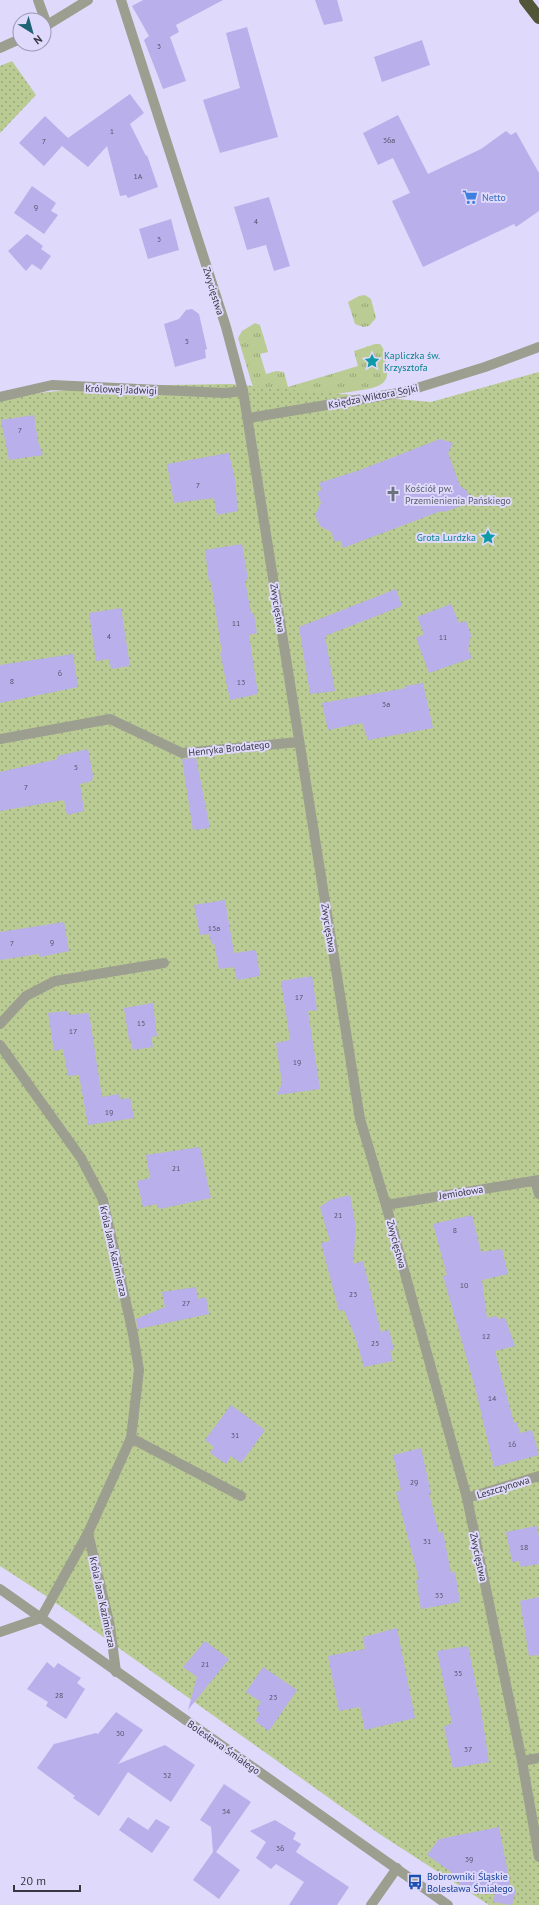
<svg xmlns="http://www.w3.org/2000/svg" width="539" height="1905" font-family="'PT Sans',sans-serif">
  <defs>
    <pattern id="grass-tufts" width="24" height="20" patternUnits="userSpaceOnUse"><rect width="24" height="20" fill="#bacb94"/><path d="M3 7l-1-3M5 7V3M7 7l1-3M15 17l-1-3M17 17v-4M19 17l1-3" fill="none" stroke="#98a67a"/></pattern>
    <pattern id="park-dots" width="8" height="8" patternUnits="userSpaceOnUse"><rect width="8" height="8" fill="#bacb94"/><path d="M2 2h.1M6 6h.1" fill="none" stroke="#98a67a" stroke-width="1.8" stroke-linecap="round"/></pattern>
  </defs>
  <rect width="100%" height="100%" fill="#dfdafb"/>
  <g fill="url(#grass-tufts)">
    <polygon points="365,295 371,299 376,318 369,326 363,327 355,324 348,302 359,296"/>
    <path d="M255,323L260,325L268,352L260,354L266,374L276,371L284,372L288,387L358,366L354,351L375,344H380C385,350 385,355 386,362C390,380 385,385 368,389L287,402L257,393L252,384L238,338L242,331Z"/>
  </g>
  <g fill="url(#park-dots)">
    <polygon points="12,61 36,95 0,133 0,66"/>
    <polygon points="539,372 539,1905 489,1905 378,1833 46,1596 0,1566 0,397 107,386 230,384 431,402"/>
  </g>
  <g fill="#b9afeb">
    <polygon points="143,0 223,0 176,25 179,32 170,37 186,81 163,89 144,40 149,36 132,6"/>
    <polygon points="315,0 337,0 343,21 324,25"/>
    <polygon points="247,27 278,137 220,153 203,100 240,88 226,33"/>
    <polygon points="422,40 430,65 382,82 374,57"/>
    <polygon points="130,94 144,113 130,124 146,156 147,155 158,187 128,198 126,195 120,196 107,146 88,167 62,146 44,166 19,143 45,116 68,138"/>
    <polygon points="398,115 428,174 481,149 506,131 511,135 516,132 539,173 539,211 516,227 514,224 423,267 392,201 410,193 393,158 378,165 363,133"/>
    <polygon points="32,186 56,203 51,211 58,215 44,234 14,213"/>
    <polygon points="269,197 290,266 274,271 266,245 247,250 234,207"/>
    <polygon points="171,219 179,250 148,259 139,229"/>
    <polygon points="27,234 43,246 41,249 51,256 41,270 32,264 26,271 8,251"/>
    <polygon points="192,309 199,314 207,349 205,350 206,358 175,367 164,324 179,319 186,310"/>
    <polygon points="34,415 38,441 43,455 9,460 1,420"/>
    <polygon points="440,439 453,443 448,453 460,486 466,490 470,497 466,504 444,512 441,511 343,548 340,540 335,542 331,532 320,526 315,515 321,503 317,492 322,490 319,483 360,470"/>
    <polygon points="229,453 235,480 238,511 217,515 214,498 174,503 167,464"/>
    <polygon points="242,544 248,579 245,580 251,613 254,614 257,633 249,635 258,694 230,700 220,653 222,653 211,582 209,582 205,550"/>
    <polygon points="396,589 402,606 325,636 335,691 310,694 299,627"/>
    <polygon points="451,604 459,623 466,621 471,635 468,649 472,658 429,673 416,638 424,634 417,617"/>
    <polygon points="121,608 130,666 111,669 109,659 96,661 89,613"/>
    <polygon points="73,654 78,687 0,703 0,665"/>
    <polygon points="423,683 433,728 368,740 362,723 328,730 322,703 406,688 406,686"/>
    <polygon points="88,749 93,776 92,781 80,784 84,811 67,815 64,800 0,811 0,772 58,759 57,756"/>
    <polygon points="196,758 210,828 193,830 182,759"/>
    <polygon points="225,900 234,953 256,950 260,976 237,980 234,967 219,969 214,943 212,944 209,934 200,935 194,905"/>
    <polygon points="64,922 69,951 40,957 39,954 0,960 0,932"/>
    <polygon points="312,976 317,1010 308,1011 320,1089 277,1095 282,1083 276,1043 290,1040 281,981"/>
    <polygon points="153,1003 157,1036 151,1037 153,1047 133,1050 130,1040 129,1040 124,1008"/>
    <polygon points="68,1011 69,1015 89,1013 102,1097 119,1094 120,1099 130,1098 134,1118 88,1125 79,1075 68,1076 63,1049 54,1051 48,1013"/>
    <polygon points="200,1147 211,1198 159,1209 157,1204 143,1207 137,1181 150,1178 146,1155"/>
    <polygon points="350,1195 356,1227 353,1264 363,1261 381,1332 389,1330 394,1350 390,1351 393,1361 364,1367 355,1336 344,1310 339,1311 321,1243 330,1241 320,1207 330,1200"/>
    <polygon points="472,1215 481,1252 502,1249 508,1274 482,1280 487,1318 496,1316 499,1319 505,1318 515,1346 495,1351 514,1423 517,1422 520,1433 532,1430 539,1455 494,1467 475,1387 443,1276 447,1275 433,1224"/>
    <polygon points="196,1287 198,1299 206,1297 209,1314 138,1329 136,1319 165,1307 162,1292"/>
    <polygon points="231,1405 265,1430 241,1463 231,1456 226,1464 210,1453 214,1447 205,1440"/>
    <polygon points="421,1448 431,1493 429,1493 439,1533 443,1532 451,1573 455,1572 460,1602 421,1609 416,1580 419,1579 396,1492 401,1490 393,1455"/>
    <polygon points="537,1526 539,1538 539,1564 521,1567 519,1561 512,1562 506,1532"/>
    <polygon points="539,1597 539,1655 529,1656 520,1601"/>
    <polygon points="397,1628 415,1718 365,1730 360,1707 339,1711 328,1656 365,1649 363,1637"/>
    <polygon points="205,1641 229,1659 188,1710 197,1677 183,1667"/>
    <polygon points="468,1646 480,1704 489,1762 453,1768 444,1727 452,1723 437,1651"/>
    <polygon points="47,1662 54,1668 58,1663 81,1678 77,1683 85,1689 66,1719 46,1706 48,1702 27,1689"/>
    <polygon points="263,1667 297,1690 269,1731 255,1721 260,1713 256,1710 261,1702 246,1692"/>
    <polygon points="116,1712 143,1730 118,1764 165,1745 195,1765 171,1802 128,1772 99,1816 73,1798 75,1796 37,1768 54,1744 96,1733 98,1734"/>
    <polygon points="224,1784 251,1802 216,1852 240,1870 219,1899 193,1880 213,1852 211,1827 200,1820"/>
    <polygon points="128,1817 148,1830 156,1819 170,1827 152,1853 119,1830"/>
    <polygon points="275,1820 296,1833 293,1839 301,1844 296,1852 349,1887 337,1905 289,1905 304,1882 276,1864 271,1869 256,1858 266,1842 250,1831"/>
    <polygon points="499,1827 511,1889 516,1890 512,1905 493,1902 497,1885 466,1891 459,1885 458,1877 427,1855 439,1839"/>
  </g>
  <g fill="none" stroke-linecap="round" stroke-linejoin="round">
    <g stroke="#9c9e90" stroke-width="10">
      <polyline points="38,0 47,25"/>
      <polyline points="121,0 226,327 243,391 360,1119 386,1205 467,1498 522,1761 539,1857"/>
      <polyline points="44,27 88,0"/>
      <polyline points="0,48 20,39"/>
      <polyline points="0,397 52,385 225,393 243,391"/>
      <polyline points="249,418 404,392 485,367 539,347"/>
      <polyline points="0,739 110,719 182,753 299,742"/>
      <polyline points="0,1024 26,996 55,981 164,963"/>
      <polyline points="0,1045 81,1158 103,1200 133,1334 139,1370 131,1438 88,1533 41,1618"/>
      <polyline points="535,1181 539,1194"/>
      <polyline points="386,1205 539,1180"/>
      <polyline points="131,1438 241,1496"/>
      <polyline points="467,1498 539,1476"/>
      <polyline points="88,1533 110,1626 116,1672"/>
      <polyline points="0,1589 448,1905"/>
      <polyline points="0,1632 41,1618"/>
      <polyline points="522,1761 539,1758"/>
      <polyline points="371,1905 397,1868"/>
    </g>
    <polyline stroke="#525538" stroke-width="12" points="525,0 539,18"/>
  </g>
  <defs>
    <g id="supermarket-bare" transform="scale(1.2)"><path d="M-6-5.5h2.5l.6 2H6L4.5 2H-2.5L-4.4-4H-6ZM-1.5 3.2a1.3 1.3 0 1 0 .1 0ZM3 3.2a1.3 1.3 0 1 0 .1 0Z" fill="#3f7fe0" stroke="#dfdafb" stroke-width="2.5" paint-order="stroke"/></g>
    <g id="sight-bare" transform="scale(1.2)"><path d="M0-6L1.8-2.2L6-1.7L2.9 1.2L3.7 5.4L0 3.3L-3.7 5.4L-2.9 1.2L-6-1.7L-1.8-2.2Z" fill="#0f9aa8" stroke="#dfdafb" stroke-width="2.5" paint-order="stroke"/></g>
    <g id="church-bare" transform="scale(1.2)"><path d="M-1.2-6h2.4v3.5h3.3v2.4h-3.3V6h-2.4V-.1h-3.3v-2.4h3.3Z" fill="#6b7280" stroke="#dfdafb" stroke-width="2.5" paint-order="stroke"/></g>
    <g id="bus-bare" transform="scale(1.2)"><path d="M-5-6H5V4H4V6H2V4H-2V6H-4V4H-5ZM-3.5-4V0h7V-4ZM-3.5 1.2v1.5H-2V1.2ZM2 1.2v1.5H3.5V1.2Z" fill="#1a4fb4" stroke="#dfdafb" stroke-width="2.5" paint-order="stroke"/></g>
  </defs>
  <g fill-rule="evenodd">
    <use href="#supermarket-bare" x="470" y="197"/>
    <use href="#sight-bare" x="372" y="361"/>
    <use href="#church-bare" x="393" y="494"/>
    <use href="#sight-bare" x="488" y="537"/>
    <use href="#bus-bare" x="415" y="1882"/>
  </g>
  <g text-anchor="middle" stroke-width="4" stroke-linejoin="round" paint-order="stroke">
    <g font-size="8" fill="#58546d">
      <text x="159" y="49">3</text>
      <text x="112" y="134">1</text>
      <text x="389" y="143">36a</text>
      <text x="44" y="144">7</text>
      <text x="138" y="179">1A</text>
      <text x="36" y="210">9</text>
      <text x="256" y="224">4</text>
      <text x="159" y="242">3</text>
      <text x="187" y="344">5</text>
      <text x="20" y="433">7</text>
      <text x="198" y="488">7</text>
      <text x="236" y="626">11</text>
      <text x="109" y="639">4</text>
      <text x="443" y="640">11</text>
      <text x="60" y="676">6</text>
      <text x="12" y="684">8</text>
      <text x="241" y="685">13</text>
      <text x="386" y="707">3a</text>
      <text x="76" y="770">5</text>
      <text x="26" y="790">7</text>
      <text x="214" y="931">15a</text>
      <text x="52" y="945">9</text>
      <text x="12" y="946">7</text>
      <text x="299" y="1000">17</text>
      <text x="141" y="1026">15</text>
      <text x="73" y="1034">17</text>
      <text x="297" y="1065">19</text>
      <text x="109" y="1115">19</text>
      <text x="176" y="1171">21</text>
      <text x="338" y="1218">21</text>
      <text x="455" y="1233">8</text>
      <text x="464" y="1288">10</text>
      <text x="353" y="1297">23</text>
      <text x="186" y="1306">27</text>
      <text x="486" y="1339">12</text>
      <text x="375" y="1346">25</text>
      <text x="492" y="1401">14</text>
      <text x="235" y="1438">31</text>
      <text x="512" y="1447">16</text>
      <text x="414" y="1485">29</text>
      <text x="427" y="1544">31</text>
      <text x="524" y="1550">18</text>
      <text x="439" y="1598">33</text>
      <text x="205" y="1667">21</text>
      <text x="458" y="1676">35</text>
      <text x="59" y="1698">28</text>
      <text x="273" y="1700">23</text>
      <text x="120" y="1736">30</text>
      <text x="468" y="1752">37</text>
      <text x="167" y="1778">32</text>
      <text x="226" y="1814">34</text>
      <text x="280" y="1851">36</text>
      <text x="469" y="1862">39</text>
    </g>
    <g font-size="10" fill="#366cbe" stroke="#dfdafb" text-anchor="start">
      <text x="482" y="201">Netto</text>
    </g>
    <g font-size="10" fill="#383643" stroke="#dfdafb">
      <text transform="translate(214 291) rotate(73)" y="4">Zwycięstwa</text>
      <text transform="translate(121 389) rotate(2)" y="4">Królowej Jadwigi</text>
      <text transform="translate(373 396) rotate(-11)" y="4">Księdza Wiktora Sojki</text>
      <text transform="translate(278 608) rotate(81)" y="4">Zwycięstwa</text>
      <text transform="translate(229 748) rotate(-6)" y="4">Henryka Brodatego</text>
      <text transform="translate(329 928) rotate(81)" y="4">Zwycięstwa</text>
      <text transform="translate(461 1192) rotate(-9)" y="4">Jemiołowa</text>
      <text transform="translate(397 1244) rotate(75)" y="4">Zwycięstwa</text>
      <text transform="translate(114 1251) rotate(77)" y="4">Króla Jana Kazimierza</text>
      <text transform="translate(503 1487) rotate(-17)" y="4">Leszczynowa</text>
      <text transform="translate(479 1557) rotate(78)" y="4">Zwycięstwa</text>
      <text transform="translate(103 1602) rotate(78)" y="4">Króla Jana Kazimierza</text>
      <text transform="translate(224 1747) rotate(35)" y="4">Bolesława Śmiałego</text>
    </g>
    <g font-size="10" fill="#0d838f" stroke="#dfdafb" text-anchor="start">
      <text x="384" y="359">Kapliczka św.<tspan x="384" dy="12">Krzysztofa</tspan></text>
      <text x="476" y="541" text-anchor="end">Grota Lurdzka</text>
    </g>
    <g font-size="10" fill="#5b616d" stroke="#dfdafb" text-anchor="start">
      <text x="405" y="492">Kościół pw.<tspan x="405" dy="12">Przemienienia Pańskiego</tspan></text>
    </g>
    <g font-size="10" fill="#164399" stroke="#dfdafb" text-anchor="start">
      <text x="427" y="1880">Bobrowniki Śląskie<tspan x="427" dy="12">Bolesława Śmiałego</tspan></text>
    </g>
  </g>
  <g transform="translate(32 32) rotate(143)"><circle r="19" fill="#dfdafb" stroke="#9c98b1"/>
  <path d="M0-3L7 15L0 10L-7 15Z" fill="#206375"/>
  <text y="-6" font-size="11" font-weight="bold" text-anchor="middle" fill="#383643">N</text>
  </g>
  <path d="M14 1885v6h66v-6" fill="none" stroke="#383643" stroke-width="2"/>
  <text x="20" y="1885" font-size="12" fill="#383643" stroke="#dfdafb" stroke-width="3" paint-order="stroke">20 m</text>
</svg>
